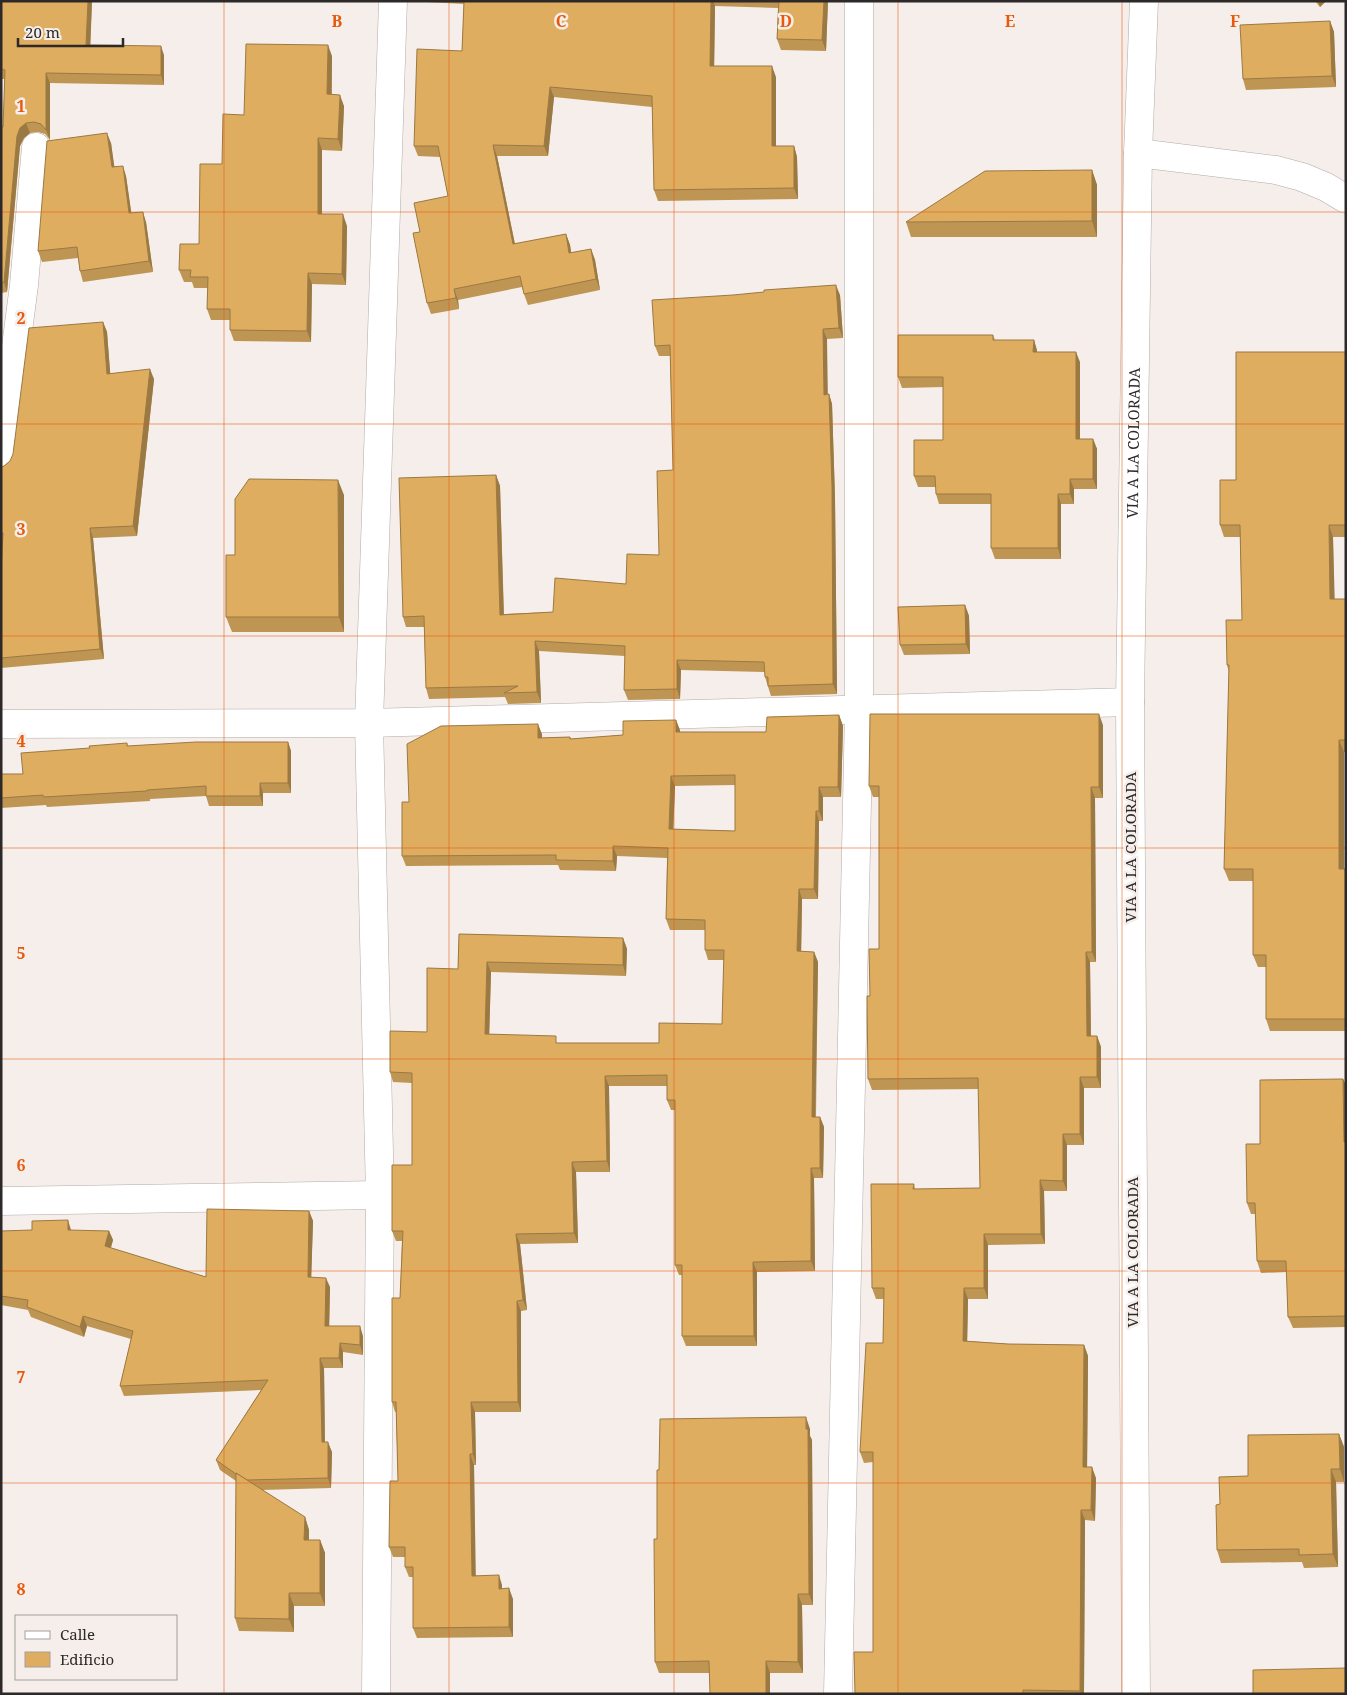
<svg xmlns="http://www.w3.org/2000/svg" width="1347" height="1695" font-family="'Noto Serif',serif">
  <rect width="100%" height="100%" fill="#f5eeea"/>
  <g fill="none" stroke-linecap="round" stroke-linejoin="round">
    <g stroke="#b2aba8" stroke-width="29">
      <g id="minor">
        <polyline points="1138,153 1276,170 1302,177 1326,187 1346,199"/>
        <polyline points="1,462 24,285 36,147"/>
        <polyline points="1,724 369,723 1130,702"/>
        <polyline points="1,1201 380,1195"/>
        <polyline points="376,1694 380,1195 369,723 393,1"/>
        <polyline points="838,1694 859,709 859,1"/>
        <path id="s1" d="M1136,1694L1130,702L1138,153L1144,1"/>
      </g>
    </g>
    <use href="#minor" stroke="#fff" stroke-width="28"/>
  </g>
  <g fill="#bf9553" fill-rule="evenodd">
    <polygon points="1,1 92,1 90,45 164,55 164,85 50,83 50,140 45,134 38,132 30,133 24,138 20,146 7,292 1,293 1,127 3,127 5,79 1,79"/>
    <polygon points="426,1 828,1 826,51 781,50 777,39 778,8 715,6 714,66 776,77 776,146 794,146 797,157 798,199 658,201 654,190 652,107 554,97 548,156 497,156 515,244 566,234 570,245 571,253 591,249 595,260 600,290 528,305 524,294 522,287 458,300 459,309 431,314 427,303 420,232 448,196 440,157 418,156 414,146 462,51 464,4 426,2"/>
    <polygon points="1315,1 1326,1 1320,7"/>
    <polygon points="1330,21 1334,32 1336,87 1246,90 1243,79"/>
    <polygon points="332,56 332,95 344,106 342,151 322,150 322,214 347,226 346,285 312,284 311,342 234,341 230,330 230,320 211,320 207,309 208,288 194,288 192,282 184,282 179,270 199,244 222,164"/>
    <polygon points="111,143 114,167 126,176 131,213 146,222 153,272 83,282 80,271 78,258 42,262 38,251"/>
    <polygon points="1092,170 1097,185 1097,237 911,237 906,222"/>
    <polygon points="840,295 843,338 827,339 827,394 829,394 832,404 835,498 837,694 771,696 765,677 765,672 681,670 680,699 628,700 624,690 625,656 539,651 541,703 508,704 505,697 429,699 426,688 424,627 406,627 403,617 496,475 500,486 504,614 553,612 626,584 659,555 673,470 670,356 659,356 655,346"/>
    <polygon points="103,322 107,332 110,373 154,379 137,536 93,538 104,659 1,668 1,570 3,543 1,543 1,467 4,466 10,461"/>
    <polygon points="993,335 995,340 1034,340 1037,352 1080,362 1080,439 1093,439 1097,449 1097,489 1074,489 1074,504 1061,504 1061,559 995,559 991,548 991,504 939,504 936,494 936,487 918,487 914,476 943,440 943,387 902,388 898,377"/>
    <polygon points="1346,352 1346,537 1333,537 1334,599 1346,599 1346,752 1344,752 1344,869 1346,869 1346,1031 1270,1031 1266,1019 1266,967 1258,967 1253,955 1253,881 1229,881 1224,869 1229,672 1227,665 1242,620 1240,537 1224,537 1220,525 1236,480"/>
    <polygon points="344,495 344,632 232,632 226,617 235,555"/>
    <polygon points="965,605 969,616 970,654 904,655 900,645"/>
    <path d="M839,715L843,726L841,797H823V821H819L818,899H802L801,952H814L818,962L816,1117H820L824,1127L823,1178H814L815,1271L757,1272V1346H686L682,1336V1275H679L675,1265V1110H671L667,1100V1086H609L610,1172H576L578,1243L520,1244L527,1310L521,1311V1412H475L476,1465H474L475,1575L502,1585V1589L513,1599V1637L417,1638L413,1628V1577H409L405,1567V1557H393L389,1547L398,1481L396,1412H395L392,1402L400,1298L402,1241H396L392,1231L412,1165V1083L393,1082L390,1072L427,1032L458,969L459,934L623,938L627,949L626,976L491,972L489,1034L558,1043H659L722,1024L724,960H708L705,950V930H670L666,919L667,858L617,856L616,871L560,870L558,865L406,866L402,856L409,802L542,734V738L570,737L571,739L623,735L676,720L680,732H766ZM735,785V831L673,829L675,786Z"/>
    <polygon points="1103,725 1103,798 1095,798 1096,962 1090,962 1091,1036 1097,1036 1101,1047 1101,1088 1084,1088 1084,1145 1067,1145 1067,1191 1044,1191 1045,1244 988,1245 988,1299 968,1299 967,1341 1008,1344 1084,1345 1088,1356 1087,1467 1096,1478 1095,1521 1085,1520 1084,1694 855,1694 873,1652 873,1462 864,1463 860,1452 883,1343 884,1299 876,1299 872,1288 914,1184 915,1189 980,1188 979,1089 872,1090 868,1079 879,949 879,797 873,797 869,786"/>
    <polygon points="288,742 291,751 291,793 263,793 263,806 209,806 206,796 150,799 150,801 47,807 46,805 1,808 1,774 23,774 90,748 127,743 128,746"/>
    <polygon points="1343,1079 1346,1085 1346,1327 1293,1328 1288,1317 1287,1272 1261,1273 1257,1261 1256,1214 1251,1214 1247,1203 1260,1144"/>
    <polygon points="309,1211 313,1221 311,1277 330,1287 329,1326 363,1336 363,1355 343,1352 343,1368 324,1368 325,1442 332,1452 331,1488 262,1490 305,1517 309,1530 309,1540 320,1540 325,1553 325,1606 294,1606 294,1632 239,1631 235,1618 236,1481 220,1470 216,1460 261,1390 124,1396 120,1386 131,1339 87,1326 84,1337 31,1317 28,1310 1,1305 1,1231 109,1231 113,1240 111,1248 206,1277"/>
    <polygon points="810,1429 810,1436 812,1440 813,1605 802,1605 803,1673 659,1673 655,1662 657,1539 659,1470"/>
    <polygon points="1339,1434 1344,1447 1344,1482 1336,1482 1338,1567 1304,1568 1302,1562 1221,1563 1217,1550 1220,1504"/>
  </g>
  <g fill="#9b7943">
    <polygon points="88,1 92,1 90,55 86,45"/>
    <polygon points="711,1 713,1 715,6 714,77 710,66"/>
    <polygon points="824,1 828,1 826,51 822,40"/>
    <polygon points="1318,1 1326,1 1320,7"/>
    <polygon points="1330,21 1334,32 1336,87 1332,76"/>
    <polygon points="328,45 332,56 331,106 327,94"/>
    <polygon points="161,46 164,55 164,85 161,75"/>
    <polygon points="772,66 776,77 776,157 772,146"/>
    <polygon points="46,73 50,83 50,140 46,130"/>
    <polygon points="550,87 554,97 548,156 544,146"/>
    <polygon points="340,95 344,106 342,151 338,139"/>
    <polygon points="26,123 30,133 24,138 20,146 7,292 4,282 17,136 20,128"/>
    <polygon points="107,133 111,143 116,178 112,167"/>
    <polygon points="318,138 322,150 322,225 318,214"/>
    <polygon points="493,145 497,156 517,255 513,244"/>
    <polygon points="794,146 797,157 798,199 794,188"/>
    <polygon points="123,166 126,176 133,224 129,213"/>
    <polygon points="1092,170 1097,185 1097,237 1092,221"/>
    <polygon points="143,212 146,222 153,272 149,261"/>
    <polygon points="343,214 347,226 346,285 342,274"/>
    <polygon points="566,234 570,245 573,264 569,253"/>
    <polygon points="591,249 595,260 600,290 596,279"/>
    <polygon points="308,273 312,284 311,342 307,331"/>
    <polygon points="836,285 840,295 843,338 839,328"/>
    <polygon points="454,289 458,300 459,309 456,298"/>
    <polygon points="103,322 107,332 111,383 107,374"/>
    <polygon points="823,329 827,339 828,405 824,395"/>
    <polygon points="1034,340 1037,350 1037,362 1033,352"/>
    <polygon points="1076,352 1080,362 1080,449 1076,439"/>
    <polygon points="150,369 154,379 137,536 133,526"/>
    <polygon points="829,394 832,404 835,498 837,694 833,684"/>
    <polygon points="1093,439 1097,449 1097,489 1093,479"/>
    <polygon points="496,475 500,486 504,625 500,615"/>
    <polygon points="1070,479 1074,489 1074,504 1070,494"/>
    <polygon points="338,480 344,495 344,632 339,617"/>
    <polygon points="1058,494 1061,504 1061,559 1058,548"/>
    <polygon points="1329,525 1333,537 1335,611 1330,599"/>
    <polygon points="90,528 93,538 104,659 100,649"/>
    <polygon points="965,605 969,616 970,654 966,644"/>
    <polygon points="535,641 539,651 541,703 537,692"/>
    <polygon points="677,660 681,670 680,699 677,689"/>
    <polygon points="1099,714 1103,725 1103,798 1099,787"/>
    <polygon points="839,715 843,726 841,797 838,787"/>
    <polygon points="676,720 680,730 679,742 676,732"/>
    <polygon points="538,724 542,734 542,748 538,738"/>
    <polygon points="1339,740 1344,752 1344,881 1339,869"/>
    <polygon points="288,742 291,751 291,793 288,783"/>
    <polygon points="671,776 675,786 673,839 669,829"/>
    <polygon points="260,783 263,793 263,806 260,796"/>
    <polygon points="819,787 823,797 823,821 819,811"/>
    <polygon points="1091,787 1095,798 1096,962 1092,952"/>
    <polygon points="816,811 819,821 818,899 814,889"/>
    <polygon points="613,846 617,856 616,871 613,861"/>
    <polygon points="799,889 802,899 801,962 797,951"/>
    <polygon points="623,938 627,949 626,976 623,965"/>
    <polygon points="814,952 818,962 815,1127 812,1117"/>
    <polygon points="1086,952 1090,962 1091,1047 1087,1036"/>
    <polygon points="487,962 491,972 489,1044 485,1034"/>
    <polygon points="1097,1036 1101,1047 1101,1088 1097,1077"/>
    <polygon points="605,1076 609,1086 610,1172 607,1161"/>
    <polygon points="1080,1077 1084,1088 1084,1145 1080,1134"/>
    <polygon points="1343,1079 1346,1085 1346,1147 1344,1142"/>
    <polygon points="820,1117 824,1127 823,1178 820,1168"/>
    <polygon points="1063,1134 1067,1145 1067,1191 1063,1181"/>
    <polygon points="572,1162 576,1172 578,1243 574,1233"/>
    <polygon points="811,1168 814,1178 815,1271 811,1261"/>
    <polygon points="1040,1180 1044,1191 1045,1244 1041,1234"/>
    <polygon points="309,1211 313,1221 311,1287 308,1277"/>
    <polygon points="68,1220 71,1230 68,1230"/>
    <polygon points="109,1231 113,1240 108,1256 105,1246"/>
    <polygon points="516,1234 520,1244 527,1310 523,1300"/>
    <polygon points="984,1234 988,1245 988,1299 984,1288"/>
    <polygon points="753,1262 757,1272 757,1346 754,1336"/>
    <polygon points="326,1278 330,1287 329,1336 325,1326"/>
    <polygon points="964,1288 968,1299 967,1352 963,1341"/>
    <polygon points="517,1301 521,1311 521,1412 518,1402"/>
    <polygon points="83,1316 87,1326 84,1337 80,1327"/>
    <polygon points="360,1326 363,1336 363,1355 360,1345"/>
    <polygon points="340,1343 343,1352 343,1368 339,1358"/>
    <polygon points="1084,1345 1088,1356 1087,1478 1083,1467"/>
    <polygon points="320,1358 324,1368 325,1452 322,1442"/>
    <polygon points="471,1402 475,1412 476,1465 473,1454"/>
    <polygon points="806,1417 810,1429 810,1436 812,1440 813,1605 809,1594"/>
    <polygon points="1339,1434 1344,1447 1344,1482 1340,1469"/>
    <polygon points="328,1442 332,1452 331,1488 328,1478"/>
    <polygon points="470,1454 474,1465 476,1586 472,1576"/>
    <polygon points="1092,1467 1096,1478 1095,1521 1091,1510"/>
    <polygon points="1331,1469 1336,1482 1338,1567 1333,1554"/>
    <polygon points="1081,1510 1085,1520 1084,1694 1081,1694 1080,1691"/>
    <polygon points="305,1517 309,1530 309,1553 304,1540"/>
    <polygon points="320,1540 325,1553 325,1606 320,1593"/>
    <polygon points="499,1575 502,1585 502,1599 499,1589"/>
    <polygon points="509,1588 513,1599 513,1637 509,1627"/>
    <polygon points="289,1593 294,1606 294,1632 289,1619"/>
    <polygon points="798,1594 802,1605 803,1673 798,1662"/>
    <polygon points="766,1661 770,1673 770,1694 766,1694"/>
  </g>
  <g fill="#dead60" stroke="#9b7943" fill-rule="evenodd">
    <polygon points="1,1 88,1 86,45 161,46 161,75 46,73 46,130 41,124 34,122 26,123 20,128 17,136 4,282 1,283 1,127 3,127 5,70 1,69"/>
    <polygon points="464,1 711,1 710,66 772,66 772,146 794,146 794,188 654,190 652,96 550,87 544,146 493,145 513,244 566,234 569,253 591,249 596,279 524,294 520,276 454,289 456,298 427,303 413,233 420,232 414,203 448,196 438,146 414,146 417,49 462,51"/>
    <polygon points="779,1 824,1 822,40 777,39"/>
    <polygon points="1330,21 1332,76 1243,79 1240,25"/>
    <polygon points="246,44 328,45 327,94 340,95 338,139 318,138 318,214 343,214 342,274 308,273 307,331 230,330 230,309 207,309 208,277 190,277 191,270 179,270 180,244 199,244 200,164 222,164 223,114 244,115"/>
    <polygon points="107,133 112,167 123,166 129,213 143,212 149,261 80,271 77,247 38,251 47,141"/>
    <polygon points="1092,170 1092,221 906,222 985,171"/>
    <polygon points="836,285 839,328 823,329 824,395 829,394 832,487 833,684 768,686 768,677 765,677 764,662 677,660 677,689 624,690 625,646 535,641 537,692 504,693 518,686 426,688 424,616 403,617 399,478 496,475 500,615 553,612 555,578 626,584 627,554 659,555 657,471 673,470 670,345 655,346 652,300 733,295 764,292 764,290"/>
    <polygon points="103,322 107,374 150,369 133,526 90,528 100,649 1,658 1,570 3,533 1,533 1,467 4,466 10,461 13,454 29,328"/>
    <polygon points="898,335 993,335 993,340 1034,340 1033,352 1076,352 1076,439 1093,439 1093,479 1070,479 1070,494 1058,494 1058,548 991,548 991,494 936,494 935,476 914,476 914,440 943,440 943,377 898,377"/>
    <polygon points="1236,352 1346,352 1346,525 1329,525 1330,599 1346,599 1346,740 1339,740 1339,869 1346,869 1346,1019 1266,1019 1266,955 1253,955 1253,869 1224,869 1229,665 1227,665 1226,620 1242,620 1240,525 1220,525 1220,480 1236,480"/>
    <polygon points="249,479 338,480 339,617 226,617 226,555 235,555 235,499"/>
    <polygon points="965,605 966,644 900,645 898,607"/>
    <polygon points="870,714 1099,714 1099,787 1091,787 1092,952 1086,952 1087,1036 1097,1036 1097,1077 1080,1077 1080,1134 1063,1134 1063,1181 1040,1180 1041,1234 984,1234 984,1288 964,1288 963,1341 1008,1344 1084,1345 1083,1467 1092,1467 1091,1510 1081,1510 1080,1691 1023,1690 1023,1694 855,1694 854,1652 873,1652 873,1452 860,1452 866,1343 883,1343 884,1288 872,1288 871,1184 914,1184 913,1189 980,1188 978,1078 868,1079 867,996 870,996 869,949 879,949 879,786 869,786"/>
    <path d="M839,715L838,787H819V811H816L814,889H799L797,951L814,952L812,1117H820V1168H811V1261L753,1262L754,1336H682V1265H675V1100H667V1075L605,1076L607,1161L572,1162L574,1233L516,1234L523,1300L517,1301L518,1402H471L473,1454H470L472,1576L499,1575V1589L509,1588V1627L413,1628V1567H405V1547H389L390,1481H398L396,1402H392V1298H400L403,1231H392V1165H412V1073L390,1072V1031L427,1032V968L458,969L459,934L623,938V965L487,962L485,1034L556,1036V1043H659V1023L722,1024L724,950H705V920L666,919L668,848L613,846V861L556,860V855L402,856V802H409L407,744L441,726L538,724V738L570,737V739L623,735V721L676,720V732H766L767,717ZM735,775V831L669,829L671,776Z"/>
    <polygon points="196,742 288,742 288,783 260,783 260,796 206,796 206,786 147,790 147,791 44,797 43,795 1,798 1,774 23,774 21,753 90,748 89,746 127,743 127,746"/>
    <polygon points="1343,1079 1344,1142 1346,1142 1346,1316 1288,1317 1286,1261 1257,1261 1255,1203 1247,1203 1246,1144 1260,1144 1260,1080"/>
    <polygon points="207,1209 309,1211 308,1277 326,1278 325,1326 360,1326 360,1345 340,1343 339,1358 320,1358 322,1442 328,1442 328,1478 247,1480 236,1473 236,1474 216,1460 268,1380 120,1386 133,1331 83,1316 80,1327 27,1307 28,1300 1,1296 1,1231 32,1230 32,1221 68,1220 68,1230 109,1231 105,1246 206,1277"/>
    <polygon points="806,1417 806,1429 808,1429 809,1594 798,1594 798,1662 766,1661 766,1694 710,1694 709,1661 655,1662 654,1539 657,1539 657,1470 659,1470 660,1419"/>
    <polygon points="1339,1434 1340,1469 1331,1469 1333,1554 1299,1555 1299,1549 1217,1550 1216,1505 1220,1504 1219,1477 1248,1476 1248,1435"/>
    <polygon points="236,1473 305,1517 304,1540 320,1540 320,1593 289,1593 289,1619 235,1618"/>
    <polygon points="1346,1668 1346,1694 1253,1694 1253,1670"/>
  </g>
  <path fill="none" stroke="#e8590c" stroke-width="1" stroke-opacity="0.55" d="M224,1V1694M449,1V1694M674,1V1694M898,1V1694M1122,1V1694M1,212H1346M1,424H1346M1,636H1346M1,848H1346M1,1059H1346M1,1271H1346M1,1483H1346"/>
  <g text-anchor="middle" stroke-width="5" stroke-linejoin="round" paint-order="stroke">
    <g font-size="15" fill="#2c2928" stroke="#f5eeea">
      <text dy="5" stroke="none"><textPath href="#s1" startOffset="1251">VIA A LA COLORADA</textPath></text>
      <text transform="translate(1131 847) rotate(-90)" y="5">VIA A LA COLORADA</text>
      <text transform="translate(1133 1252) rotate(-90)" y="5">VIA A LA COLORADA</text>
    </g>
  </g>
  <g font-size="16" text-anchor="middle" font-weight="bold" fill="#e8590c" stroke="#f5eeea" stroke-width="5" stroke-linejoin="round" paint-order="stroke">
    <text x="337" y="27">B</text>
    <text x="561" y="27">C</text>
    <text x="786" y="27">D</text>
    <text x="1010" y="27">E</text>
    <text x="1235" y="27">F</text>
    <text x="21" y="112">1</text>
    <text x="21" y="324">2</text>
    <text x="21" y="535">3</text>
    <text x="21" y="747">4</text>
    <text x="21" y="959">5</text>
    <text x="21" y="1171">6</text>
    <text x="21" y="1383">7</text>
    <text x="21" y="1595">8</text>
  </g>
  <rect width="1347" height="1695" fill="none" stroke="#2c2928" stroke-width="5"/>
  <rect x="15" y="1615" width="162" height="65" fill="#f5eeea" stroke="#a59f9c"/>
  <rect x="25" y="1631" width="25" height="8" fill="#ffffff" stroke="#a59f9c"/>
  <text x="60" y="1640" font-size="15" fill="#2c2928">Calle</text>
  <rect x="25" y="1652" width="25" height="15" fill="#dead60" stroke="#a59f9c"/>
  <text x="60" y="1665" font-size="15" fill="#2c2928">Edificio</text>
  <path d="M18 38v8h105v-8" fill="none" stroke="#2c2928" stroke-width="2.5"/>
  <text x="25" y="38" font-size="15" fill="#2c2928" stroke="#f5eeea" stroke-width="4" paint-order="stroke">20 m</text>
</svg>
